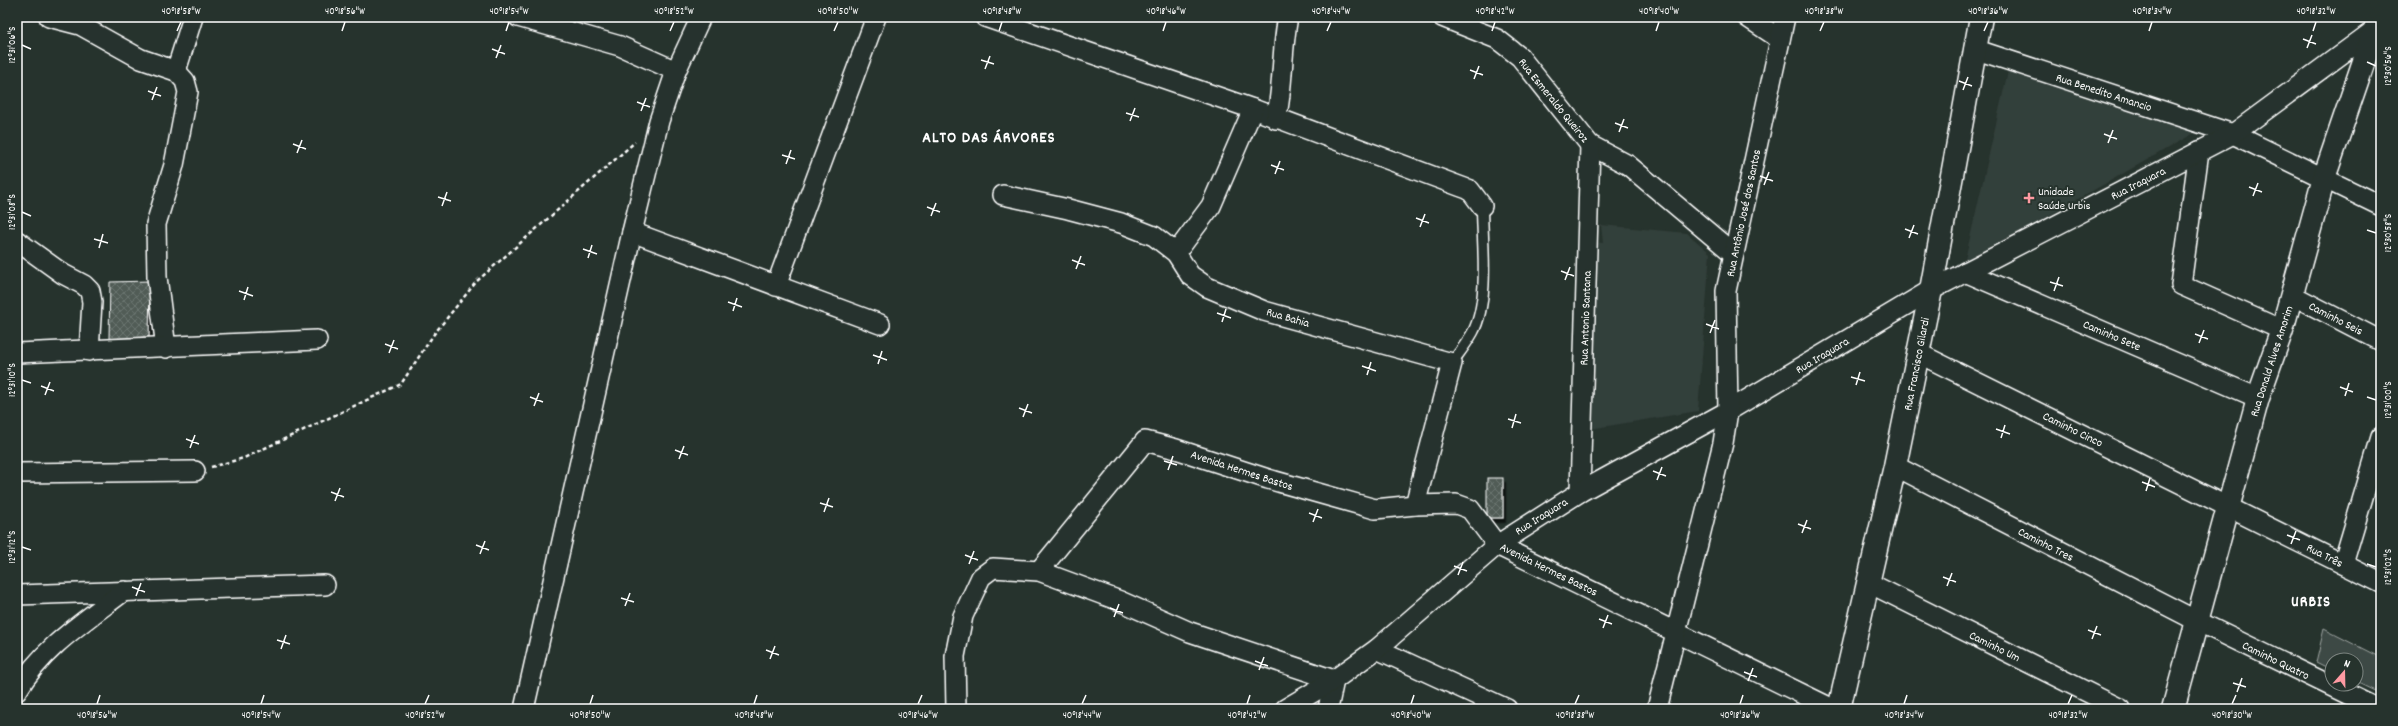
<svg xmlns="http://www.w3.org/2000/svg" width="2398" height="726" font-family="Dekko,sans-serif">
  <defs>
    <pattern id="building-cross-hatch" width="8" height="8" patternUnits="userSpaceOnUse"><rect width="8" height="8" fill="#515c57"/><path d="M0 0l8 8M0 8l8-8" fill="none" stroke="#6b7470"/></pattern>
    <filter id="shadow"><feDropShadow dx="2.5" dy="4.5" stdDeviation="0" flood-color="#0009"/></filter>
  </defs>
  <rect width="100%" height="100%" fill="#26332d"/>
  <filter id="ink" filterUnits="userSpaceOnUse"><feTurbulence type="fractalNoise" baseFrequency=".025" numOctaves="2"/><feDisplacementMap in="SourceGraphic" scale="8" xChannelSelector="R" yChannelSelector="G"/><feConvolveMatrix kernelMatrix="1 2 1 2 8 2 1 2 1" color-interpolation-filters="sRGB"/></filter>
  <g filter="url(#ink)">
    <g fill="#333f3a">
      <polygon points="2008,71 2196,132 1964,264"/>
      <polygon points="1601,225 1687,233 1710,253 1698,411 1590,429 1594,242 1603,243"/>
    </g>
    <polygon fill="#3e4944" stroke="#9ea4a2" points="2324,629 2381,658 2381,694 2356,682 2356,660 2332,660 2332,670 2316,662"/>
    <g fill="url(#building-cross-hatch)" stroke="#fff" filter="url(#shadow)">
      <polygon points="150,281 149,337 109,339 110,282"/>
      <rect x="1487" y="478" width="16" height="40"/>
    </g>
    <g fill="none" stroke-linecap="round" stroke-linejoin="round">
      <g stroke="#fff" stroke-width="13">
        <path id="service" d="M1452,363C1459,353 1467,343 1473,332C1490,300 1482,242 1482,206"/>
      </g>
      <g stroke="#fff" stroke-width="22">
        <g id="minor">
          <polyline points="49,17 80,25 141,59 176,71 185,81 188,92 174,165 156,224 157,277 166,348"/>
          <polyline points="518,17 620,46 676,71"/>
          <polyline points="985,17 1253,109 1459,186 1470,190 1482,206"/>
          <polyline points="1442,17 1497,39 1520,57 1590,145 1628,165 1734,254"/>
          <polyline points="1747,17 1780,39"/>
          <polyline points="1974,49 2233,134 2381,206"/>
          <polyline points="176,71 193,17"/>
          <path d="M1276,119C1284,85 1281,51 1288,17"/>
          <polyline points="2199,151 2181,285 2282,330"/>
          <polyline points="1003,195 1068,209 1121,223 1154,236 1176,253 1190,275 1207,287 1264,311 1452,363 1415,505"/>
          <polyline points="632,232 880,324"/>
          <polyline points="17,241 63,274 84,285 90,291 92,302 89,351"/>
          <polyline points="1176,253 1211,206 1253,109"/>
          <polyline points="1965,272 2258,398"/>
          <polyline points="776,286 876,17"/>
          <polyline points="2292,295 2381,341"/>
          <polyline points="17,353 317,340"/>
          <polyline points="1918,353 2381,583"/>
          <polyline points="1895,466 2197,621 2378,709"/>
          <polyline points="17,473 195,471"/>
          <polyline points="1580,492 1590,145"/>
          <polyline points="2343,564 2381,437"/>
          <polyline points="1039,571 1145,441 1176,449 1268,479 1375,509 1415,505 1456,504 1470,509 1497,545 1833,709"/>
          <polyline points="1869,583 2121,709"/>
          <polyline points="17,595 325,585"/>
          <polyline points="1377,649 1507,709"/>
          <path d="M17,691C42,648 85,621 124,591"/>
          <polyline points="524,709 632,232 659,121 676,71 701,17"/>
          <polyline points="956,709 955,656 963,616 981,577 993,568 1039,571 1120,601 1190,632 1334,680 1328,709"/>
          <polyline points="1285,709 1334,680 1377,649 1497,545 1580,492 1728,411 1931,290 2233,134 2377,28"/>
          <polyline points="1657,709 1723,443 1728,411 1726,291 1785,17"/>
        </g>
      </g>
      <g stroke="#fff" stroke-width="25">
        <g id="tertiary">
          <polyline points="1839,709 1895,466 1931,290 1981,17"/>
          <polyline points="2173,709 2258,398 2282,330 2324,178 2379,17"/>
        </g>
      </g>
      <polyline stroke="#fff" stroke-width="2.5" stroke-dasharray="4 3" stroke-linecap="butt" points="211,467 244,458 401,384 434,334 477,281 635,142"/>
      <use href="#service" stroke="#26332d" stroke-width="10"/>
      <use href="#minor" stroke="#26332d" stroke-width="19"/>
      <use href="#tertiary" stroke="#26332d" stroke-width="22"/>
    </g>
  </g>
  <path fill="none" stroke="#fff" stroke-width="1.5" d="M177,31L181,22M342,31L345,22M506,31L509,22M670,31L674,22M834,31L838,22M999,31L1002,22M1163,31L1166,22M1327,31L1331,22M1492,31L1495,22M1656,31L1659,22M1820,31L1824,22M1984,31L1988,22M2149,31L2152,22M2313,31L2316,22M2303,39L2316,44M22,45L31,49M2307,48L2312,35M492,49L505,54M496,58L501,45M981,60L994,64M2367,62L2376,66M985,69L990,56M1470,70L1483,75M1474,79L1479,66M1959,81L1972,86M1963,90L1968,77M148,91L161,96M152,100L157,87M637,102L650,107M641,111L646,98M1126,113L1139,117M1130,121L1135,108M1615,123L1628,128M1619,132L1624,119M2104,134L2117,139M2108,143L2113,130M293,144L306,149M297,153L302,140M782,155L795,159M786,164L791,150M1271,165L1284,170M1275,174L1280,161M1760,176L1773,181M1764,185L1769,172M2249,187L2262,192M2253,196L2258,183M438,197L451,201M442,206L447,192M927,207L940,212M22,212L31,216M931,216L936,203M1416,218L1429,223M1420,227L1425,214M1905,229L1918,234M2367,230L2376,233M1909,238L1914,225M94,239L108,243M99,248L103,234M583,249L597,254M588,258L592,245M1072,260L1085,265M1076,269L1081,256M1561,271L1574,276M1565,280L1570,267M2050,282L2063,286M239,291L253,296M2054,291L2059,277M244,300L248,287M728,302L742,307M733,311L737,298M1217,313L1231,318M1222,322L1226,309M1706,324L1719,329M1710,333L1715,320M2195,334L2208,339M2199,343L2204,330M385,344L398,349M389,353L394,340M873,355L887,360M878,364L882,351M1362,366L1376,371M1367,375L1371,362M1851,377L1865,381M22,380L31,383M1856,385L1860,372M41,386L54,391M2340,387L2353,392M45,395L50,382M2345,396L2349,383M530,397L543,402M2367,397L2376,400M534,406L539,393M1019,408L1032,413M1023,417L1028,404M1508,419L1521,423M1512,428L1516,414M1996,429L2010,434M2001,438L2005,425M186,439L199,444M190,448L195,435M675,450L688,455M679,459L684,446M1164,461L1177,465M1168,470L1173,456M1653,471L1666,476M1657,480L1662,467M2142,482L2155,487M2146,491L2150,478M331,492L344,497M335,501L340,488M820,503L833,507M824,512L829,498M1309,513L1322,518M1313,522L1318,509M1798,524L1811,529M1802,533L1807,520M2287,535L2300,540M2291,544L2296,531M476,545L489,550M22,547L31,550M480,554L485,541M965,555L978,560M969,564L974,551M2367,564L2376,567M1454,566L1467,571M1458,575L1463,562M1943,577L1956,582M1947,586L1952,573M132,587L145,592M136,596L141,583M621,598L634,602M625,606L630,593M1110,608L1123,613M1114,617L1119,604M1599,619L1612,624M1603,628L1608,615M2088,630L2101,635M2092,639L2097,626M277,640L290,644M281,649L286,635M766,650L779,655M770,659L775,646M1255,661L1268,666M1259,670L1264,657M1744,672L1757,677M1748,681L1753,668M2233,683L2246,687M2237,692L2242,678M97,704L100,695M261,704L264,695M425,704L429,695M590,704L593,695M754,704L757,695M918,704L922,695M1082,704L1086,695M1247,704L1250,695M1411,704L1414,695M1575,704L1579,695M1740,704L1743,695M1904,704L1907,695M2068,704L2072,695M2232,704L2236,695"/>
  <path fill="#ff9aa2" stroke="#26332d" stroke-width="1.5" d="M2027 192h4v4h4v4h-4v4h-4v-4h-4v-4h4z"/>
  <g text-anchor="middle" stroke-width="4" stroke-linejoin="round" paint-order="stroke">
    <g font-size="12" fill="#fff" stroke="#26332d">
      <text transform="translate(2104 92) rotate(18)" y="4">Rua Benedito Amancio</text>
      <text transform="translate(1554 100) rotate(51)" y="4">Rua Esmeraldo Queiroz</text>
      <text transform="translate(2138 183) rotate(-27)" y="4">Rua Iraquara</text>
      <text transform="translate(1743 213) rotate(-78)" y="4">Rua Antônio José dos Santos</text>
      <text transform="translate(1288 317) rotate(16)" y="4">Rua Bahia</text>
      <text transform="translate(1585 318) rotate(-88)" y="4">Rua Antonio Santana</text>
      <text transform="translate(2336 318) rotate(27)" y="4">Caminho Seis</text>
      <text transform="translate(2112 335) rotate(23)" y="4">Caminho Sete</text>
      <text transform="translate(1822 355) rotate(-31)" y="4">Rua Iraquara</text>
      <text transform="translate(2271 361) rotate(-72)" y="4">Rua Donald Alves Amorim</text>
      <text transform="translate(1916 364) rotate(-79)" y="4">Rua Francisco Gilardi</text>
      <text transform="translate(2073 429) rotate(26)" y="4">Caminho Cinco</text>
      <text transform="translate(1242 470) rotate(18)" y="4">Avenida Hermes Bastos</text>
      <text transform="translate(1541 516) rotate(-32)" y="4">Rua Iraquara</text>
      <text transform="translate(2046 544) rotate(27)" y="4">Caminho Tres</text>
      <text transform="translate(2325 555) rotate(27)" y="4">Rua Três</text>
      <text transform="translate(1549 569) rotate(26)" y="4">Avenida Hermes Bastos</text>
      <text transform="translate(1995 646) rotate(26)" y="4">Caminho Um</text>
      <text transform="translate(2276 660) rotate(26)" y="4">Caminho Quatro</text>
    </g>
    <g font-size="12" fill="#fff" stroke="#26332d" text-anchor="start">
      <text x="2038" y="195">Unidade<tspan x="2038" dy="14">Saúde Urbis</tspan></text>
    </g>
    <g font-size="16" font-weight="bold" letter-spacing="1" fill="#fff" stroke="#26332d">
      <text x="989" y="142">ALTO DAS ÁRVORES</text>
      <text x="2311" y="606">URBIS</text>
    </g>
  </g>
  <rect width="2398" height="726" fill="none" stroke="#26332d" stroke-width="44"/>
  <g transform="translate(2344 672) rotate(20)"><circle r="19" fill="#26332d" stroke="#7d8581"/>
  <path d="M0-3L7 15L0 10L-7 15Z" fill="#ff9aa2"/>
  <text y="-6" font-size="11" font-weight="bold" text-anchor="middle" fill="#ffffff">N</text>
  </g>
  <rect x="22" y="22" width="2354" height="682" fill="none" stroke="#fff" stroke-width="1.5"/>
  <g font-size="10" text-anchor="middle" fill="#fff">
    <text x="181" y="14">40°18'58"W</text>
    <text x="345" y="14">40°18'56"W</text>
    <text x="509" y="14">40°18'54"W</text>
    <text x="674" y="14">40°18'52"W</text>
    <text x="838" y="14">40°18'50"W</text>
    <text x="1002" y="14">40°18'48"W</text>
    <text x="1166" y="14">40°18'46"W</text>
    <text x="1331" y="14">40°18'44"W</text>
    <text x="1495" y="14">40°18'42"W</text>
    <text x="1659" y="14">40°18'40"W</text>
    <text x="1824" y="14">40°18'38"W</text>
    <text x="1988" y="14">40°18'36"W</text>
    <text x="2152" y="14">40°18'34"W</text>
    <text x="2316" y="14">40°18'32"W</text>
    <text transform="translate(11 45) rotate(-90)" y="4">12°31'06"S</text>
    <text transform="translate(2387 66) rotate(-90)" y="4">12°30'56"S</text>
    <text transform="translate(11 212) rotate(-90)" y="4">12°31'08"S</text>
    <text transform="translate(2387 233) rotate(-90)" y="4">12°30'58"S</text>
    <text transform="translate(11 380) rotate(-90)" y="4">12°31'10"S</text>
    <text transform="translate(2387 400) rotate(-90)" y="4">12°31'00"S</text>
    <text transform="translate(11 547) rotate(-90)" y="4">12°31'12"S</text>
    <text transform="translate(2387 567) rotate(-90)" y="4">12°31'02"S</text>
    <text x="97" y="718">40°18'56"W</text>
    <text x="261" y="718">40°18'54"W</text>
    <text x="425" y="718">40°18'52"W</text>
    <text x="590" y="718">40°18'50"W</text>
    <text x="754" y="718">40°18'48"W</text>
    <text x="918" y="718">40°18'46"W</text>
    <text x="1082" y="718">40°18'44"W</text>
    <text x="1247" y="718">40°18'42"W</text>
    <text x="1411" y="718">40°18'40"W</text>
    <text x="1575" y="718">40°18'38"W</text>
    <text x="1740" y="718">40°18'36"W</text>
    <text x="1904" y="718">40°18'34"W</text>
    <text x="2068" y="718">40°18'32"W</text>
    <text x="2232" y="718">40°18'30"W</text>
  </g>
</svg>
